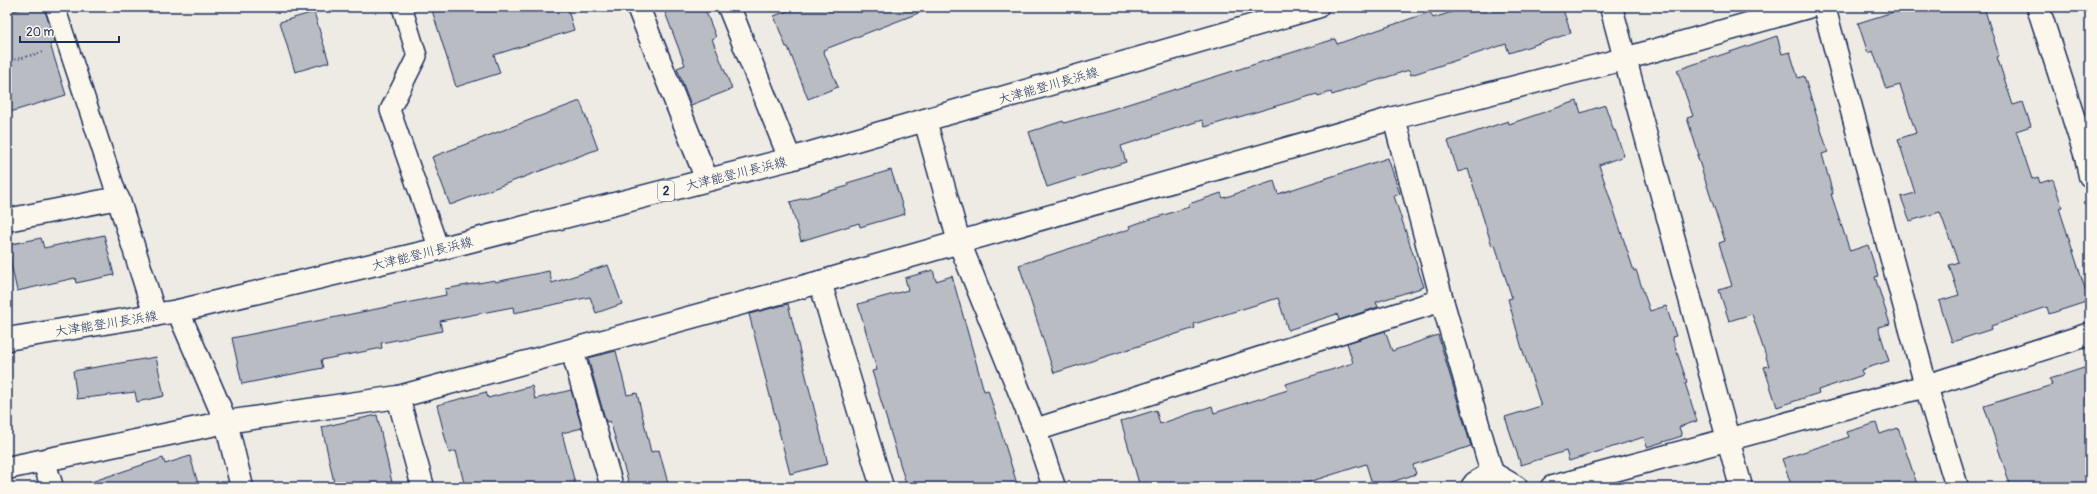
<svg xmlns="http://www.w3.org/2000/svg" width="2097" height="494" font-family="Pangolin,'Klee One',sans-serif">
  <rect width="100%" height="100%" fill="#eeebe4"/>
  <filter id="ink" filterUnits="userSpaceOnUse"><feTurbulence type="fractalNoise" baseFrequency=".025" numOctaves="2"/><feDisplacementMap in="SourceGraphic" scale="8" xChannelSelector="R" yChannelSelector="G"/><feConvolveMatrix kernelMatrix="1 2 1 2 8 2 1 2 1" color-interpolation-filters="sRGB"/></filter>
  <g filter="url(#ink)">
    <g fill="#b9bcc3" stroke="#1b2f5e">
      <polygon points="27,7 44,7 55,43 50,44 66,95 7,113 7,13"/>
      <polygon points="431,7 567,7 574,30 494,55 500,73 456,87"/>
      <polygon points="663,7 704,7 716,37 712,39 732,89 691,105 677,68 685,65"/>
      <polygon points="798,7 929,7 929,9 823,50 838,87 808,99 788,47 786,47 774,16"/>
      <polygon points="1468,7 1562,7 1571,33 1509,53 1506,44 1411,75 1409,70 1332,95 1331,92 1318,96 1317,94 1205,127 1202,120 1121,146 1126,162 1047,187 1029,132 1063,121 1064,123 1109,110 1335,39 1337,44 1430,12 1433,18"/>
      <polygon points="1909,7 1984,7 1999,56 1997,57 2013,105 2023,102 2031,126 2016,131 2032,179 2038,177 2040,183 2053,179 2062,207 2059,208 2089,301 2049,314 2047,307 1991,326 1992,329 1952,342 1939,301 1959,295 1949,265 1958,262 1940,212 1910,221 1901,197 1915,193 1898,139 1916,133 1900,85 1886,89 1873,51 1868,53 1858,23"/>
      <polygon points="314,12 329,62 295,72 280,22"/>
      <polygon points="1777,36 1782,54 1790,52 1798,78 1804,76 1828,152 1822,154 1833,194 1831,194 1850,251 1868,245 1878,276 1875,277 1890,324 1878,327 1889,361 1861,370 1863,375 1818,390 1819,393 1777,407 1764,367 1769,366 1752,314 1729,321 1719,290 1732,286 1719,243 1725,241 1697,155 1699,155 1687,118 1693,116 1677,70"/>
      <polygon points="580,101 598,149 450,205 432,157"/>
      <polygon points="1577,101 1581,113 1605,105 1614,131 1615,130 1624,156 1599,165 1634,271 1636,270 1650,311 1666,306 1676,336 1672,337 1687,382 1685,383 1697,421 1679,427 1682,436 1647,447 1644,437 1569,461 1566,451 1521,465 1505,417 1541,406 1521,345 1508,299 1512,298 1495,245 1492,246 1468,169 1458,172 1448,141 1508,121 1509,124"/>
      <polygon points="1388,158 1400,194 1394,196 1424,287 1376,302 1378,307 1339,320 1337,314 1288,330 1278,298 1194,324 1195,328 1054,373 1019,265 1130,229 1129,226 1189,207 1189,204 1221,193 1223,198 1274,181 1278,194"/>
      <polygon points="891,170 905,214 860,227 859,223 801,241 790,202 848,186 847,183"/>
      <polygon points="104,235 114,275 76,283 75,278 17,291 7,245 41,238 44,248"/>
      <polygon points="608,265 622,304 596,313 590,297 514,313 513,307 440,321 442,331 381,343 382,348 321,360 323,368 242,384 232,338 446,295 445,289 495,280 495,282 549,271 552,283"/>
      <polygon points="933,270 936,281 952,276 984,391 988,390 1018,487 907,487 872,371 877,370 858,304 908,290 905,278"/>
      <polygon points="788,304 828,464 790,474 749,314"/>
      <polygon points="1385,331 1392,351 1438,335 1471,446 1413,465 1416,474 1377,487 1373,487 1366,464 1293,487 1140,487 1121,421 1156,410 1160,424 1212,406 1214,413 1288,390 1286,384 1353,363 1347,343"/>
      <polygon points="616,351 627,395 637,393 651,452 659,450 669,487 630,487 610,421 606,422 588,358"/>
      <polygon points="156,357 164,396 137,402 135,392 77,399 73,371"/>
      <polygon points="2090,366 2090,487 2011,487 1984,406 2052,385 2050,379"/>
      <polygon points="532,386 535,399 571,390 582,428 562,433 576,487 465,487 456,451 449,453 437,405 486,392 488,398"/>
      <polygon points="377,415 393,487 335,487 322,427"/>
      <polygon points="1876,423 1880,434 1898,428 1918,487 1792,487 1782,459 1849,437 1847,432"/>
      <polygon points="190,456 199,487 92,487 91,482 163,458 165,464"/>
    </g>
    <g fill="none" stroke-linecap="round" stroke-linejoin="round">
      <g stroke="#1b2f5e" stroke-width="22">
        <g id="lane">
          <polyline points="55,7 118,198"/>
          <polyline points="402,7 417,56 390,110 439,249"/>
        </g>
      </g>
      <g stroke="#1b2f5e" stroke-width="25">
        <g id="street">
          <polyline points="638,7 707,180"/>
          <polyline points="729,7 790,159"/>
          <polyline points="1611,7 1741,487"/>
          <polyline points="1824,7 1926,386 1957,487"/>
          <polyline points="2038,7 2086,157 2090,176"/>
          <polyline points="1394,118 1442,300 1492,473"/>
          <polyline points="925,120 959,242 1035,430 1054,487"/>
          <polyline points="7,220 118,198 155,315"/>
          <polyline points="820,282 882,487"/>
          <polyline points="178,311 226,422 242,487"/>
          <polyline points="572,350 612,487"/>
          <polyline points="398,397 423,487"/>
          <polyline points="1035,430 1442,300"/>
          <polyline points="44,462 52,487"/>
          <polyline points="7,468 226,422 398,397 820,282 1394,118 1624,59 1808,7"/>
          <polyline points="1472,487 1475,483 1492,473 1516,487"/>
          <polyline points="1552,487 1926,386 2090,334"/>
        </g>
      </g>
      <g stroke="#1b2f5e" stroke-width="25">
        <polyline id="primary" points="7,339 178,311 439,249 790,159 1317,7"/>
      </g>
      <polyline stroke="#1b2f5e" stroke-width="2.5" stroke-dasharray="1 3" stroke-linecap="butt" points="7,62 43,52"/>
      <use href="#lane" stroke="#fbf7ec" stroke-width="19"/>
      <use href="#street" stroke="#fbf7ec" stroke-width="22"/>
      <use href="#primary" stroke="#fbf7ec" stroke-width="22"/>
    </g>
  </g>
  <g text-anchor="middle" stroke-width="4" stroke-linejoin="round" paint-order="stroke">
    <rect fill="#fbf7ec" stroke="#5e6b89" stroke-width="1" x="658" y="181" width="16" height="20" rx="3"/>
    <g font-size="12" font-weight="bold" fill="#1b2f5e">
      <text x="666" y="195">2</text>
    </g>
    <g font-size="13" fill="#1b2f5e" stroke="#fbf7ec">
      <text transform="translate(1048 85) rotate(-16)" y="5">大津能登川長浜線</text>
      <text transform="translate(736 173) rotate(-14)" y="5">大津能登川長浜線</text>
      <text transform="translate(422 253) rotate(-14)" y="5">大津能登川長浜線</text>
      <text transform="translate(106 323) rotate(-9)" y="5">大津能登川長浜線</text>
    </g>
  </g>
  <rect width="2097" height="494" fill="none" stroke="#fbf7ec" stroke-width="24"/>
  <rect x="12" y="12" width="2073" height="470" fill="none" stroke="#1b2f5e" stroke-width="1.5" filter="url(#ink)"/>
  <path d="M20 36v6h99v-6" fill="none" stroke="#1b2f5e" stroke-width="2"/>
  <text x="26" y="36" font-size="12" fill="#1b2f5e" stroke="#fbf7ec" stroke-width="3" paint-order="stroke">20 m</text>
</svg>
